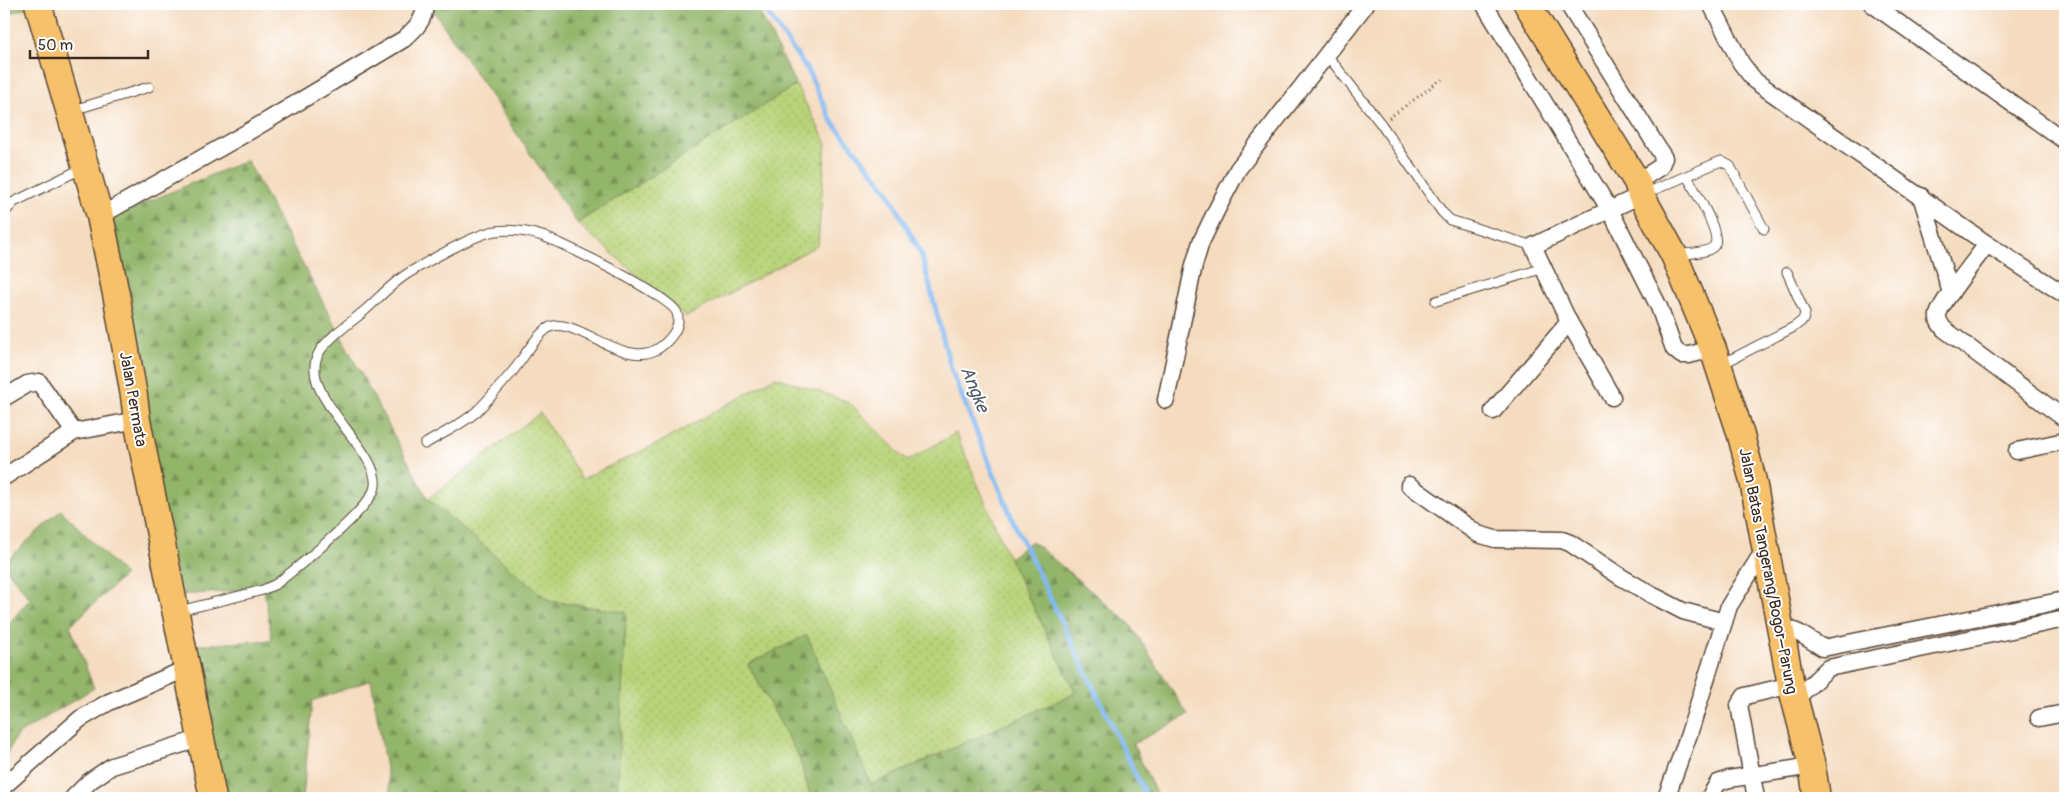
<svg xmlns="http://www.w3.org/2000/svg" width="2069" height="802" font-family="Pangolin,sans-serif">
  <defs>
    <pattern id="grass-dots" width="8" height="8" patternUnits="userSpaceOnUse" patternTransform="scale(1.25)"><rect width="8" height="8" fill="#b8d379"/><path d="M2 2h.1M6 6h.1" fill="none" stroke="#9fb568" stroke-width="1.8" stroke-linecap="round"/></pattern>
    <pattern id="forest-firs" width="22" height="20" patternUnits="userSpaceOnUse" patternTransform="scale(1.25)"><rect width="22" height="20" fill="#92b569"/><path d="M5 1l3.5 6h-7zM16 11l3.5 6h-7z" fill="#789356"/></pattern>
  </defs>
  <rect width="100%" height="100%" fill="#fff"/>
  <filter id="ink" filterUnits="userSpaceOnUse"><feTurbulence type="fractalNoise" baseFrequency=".02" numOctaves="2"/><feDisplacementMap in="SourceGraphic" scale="10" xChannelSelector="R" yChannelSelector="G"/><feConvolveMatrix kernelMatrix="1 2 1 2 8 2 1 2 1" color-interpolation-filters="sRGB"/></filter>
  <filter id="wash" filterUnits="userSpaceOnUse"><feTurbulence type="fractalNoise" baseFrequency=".0096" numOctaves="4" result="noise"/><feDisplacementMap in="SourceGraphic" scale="20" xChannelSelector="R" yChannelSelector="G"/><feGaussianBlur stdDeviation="1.12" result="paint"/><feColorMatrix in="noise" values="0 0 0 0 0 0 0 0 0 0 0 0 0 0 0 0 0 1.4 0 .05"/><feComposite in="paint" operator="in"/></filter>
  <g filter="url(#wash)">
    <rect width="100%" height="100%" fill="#f5dbbf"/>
    <g fill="url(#grass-dots)" stroke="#7a7e4c">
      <polygon points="796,85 826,142 818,245 686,317 577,223"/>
      <polygon points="776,377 849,402 907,461 956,433 1009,558 1076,693 871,785 807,636 748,664 799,757 811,798 617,798 626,612 549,601 428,499 540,413 582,479 659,443"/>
    </g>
    <g fill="url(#forest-firs)" stroke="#667044">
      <polygon points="8,4 39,4 11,13"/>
      <polygon points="429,4 753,4 759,11 796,85 577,223"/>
      <polygon points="247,160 428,499 549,601 626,612 617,798 464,798 461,793 450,798 391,798 371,680 312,701 303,798 210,798 187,646 272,640 264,589 180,595 102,221"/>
      <polygon points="61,510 125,575 70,626 94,688 17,735 4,759 4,629 30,599 4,566 4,563"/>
      <polygon points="1032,541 1130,624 1188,715 1133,744 1158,798 811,798 799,757 748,664 807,635 871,785 1076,693 1009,558"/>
    </g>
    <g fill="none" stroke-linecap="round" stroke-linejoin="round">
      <polyline stroke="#82b9f1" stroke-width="5" points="761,4 808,71 831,120 887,190 922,256 951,369 1013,521 1147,798"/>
    </g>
  </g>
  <g filter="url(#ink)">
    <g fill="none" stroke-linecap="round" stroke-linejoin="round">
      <g stroke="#574536" stroke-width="11">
        <g id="service">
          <polyline points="1327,55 1381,124 1442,212 1450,220 1533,246"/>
          <polyline points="70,111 149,87"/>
          <polyline points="1642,195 1721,161 1730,166 1764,229"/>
          <polyline points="4,213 14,202 83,168"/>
          <path d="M1677,255C1687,253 1707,254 1714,246C1723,235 1693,188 1687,176"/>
          <polyline points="1436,301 1544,268"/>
          <polyline points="1720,365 1794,327 1803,320 1805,313 1787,272"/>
          <path d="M179,611L263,590L276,584C297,568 366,512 374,490C387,453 292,394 320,351C330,336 349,324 363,312C377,300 391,284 407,274C425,263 476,233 496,231C511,229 527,231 542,236C563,243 672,297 677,313C682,327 669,341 659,348C625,371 576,316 550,327C537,333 523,359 513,371C502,384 490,398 478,410C464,424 442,433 425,444"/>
        </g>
      </g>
      <g stroke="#574536" stroke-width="19">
        <g id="minor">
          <polyline points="1484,4 1610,210 1659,307 1674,349 1681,355 1689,355 1713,349"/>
          <polyline points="1568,4 1664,158 1660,167 1637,182"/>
          <polyline points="1711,4 1741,63 1755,81 1987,244 2065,295"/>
          <polyline points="1872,4 2065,141"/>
          <polyline points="1921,196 1951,293"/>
          <path d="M100,216L248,132L404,39C415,29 425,20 425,4"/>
          <path d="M1987,244C1978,257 1940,303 1938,315C1937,321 1941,325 1944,329L2065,419"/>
          <polyline points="1612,397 1569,322 1533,246 1641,195"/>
          <polyline points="4,398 27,384 39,382 74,432"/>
          <polyline points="1166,400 1194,265 1201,242 1217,209 1238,169 1366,4"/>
          <polyline points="1493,411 1569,322"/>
          <polyline points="2017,451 2065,441"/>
          <polyline points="4,477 74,432 137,420"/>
          <polyline points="1409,485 1478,534 1495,539 1562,540 1570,543 1621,577 1652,595 1683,611 1724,622"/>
          <polyline points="1780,625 1799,633 1823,648 2065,600"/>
          <polyline points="1795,700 1828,668 2065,619"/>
          <polyline points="2039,718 2065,713"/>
          <polyline points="4,786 80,719 109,702 188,668"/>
          <polyline points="73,798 90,781 112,766 202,738"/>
          <polyline points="1666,798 1689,734 1729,606 1766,547"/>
          <polyline points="1709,798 1718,783 1729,779 1812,766"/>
          <polyline points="1756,798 1739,705 1745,696 1791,685"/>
        </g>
      </g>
      <g stroke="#574536" stroke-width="29">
        <g id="primary">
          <polyline points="38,4 100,216 117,299 134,396 137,420 213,798"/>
          <polyline points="1527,4 1637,182 1641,195 1674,255 1713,349 1740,432 1753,481 1791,685 1812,766 1817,798"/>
        </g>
      </g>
      <polyline stroke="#574536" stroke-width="3" stroke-dasharray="1 4" stroke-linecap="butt" points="1389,118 1442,79"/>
      <use href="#service" stroke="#fff" stroke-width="9"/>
      <use href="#minor" stroke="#fff" stroke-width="16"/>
      <use href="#primary" stroke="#f6c16b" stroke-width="26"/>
    </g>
  </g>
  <g text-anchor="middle" stroke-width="4" stroke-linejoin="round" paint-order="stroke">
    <g font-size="16" fill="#3b2a1e" stroke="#fff">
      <text transform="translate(134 399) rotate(80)" y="6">Jalan Permata</text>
      <text transform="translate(1769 571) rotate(79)" y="6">Jalan Batas Tangerang/Bogor–Parung</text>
    </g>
    <g font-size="18" font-style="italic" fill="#545c68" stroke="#fff">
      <text transform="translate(975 389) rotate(68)" y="6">Angke</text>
    </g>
  </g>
  <rect width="2069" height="802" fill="none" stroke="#fff" stroke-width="20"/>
  <path d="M30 50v8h118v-8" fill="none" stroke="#3b2a1e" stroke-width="2.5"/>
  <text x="38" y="50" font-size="15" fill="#3b2a1e" stroke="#ffffff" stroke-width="4" paint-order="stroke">50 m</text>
</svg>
